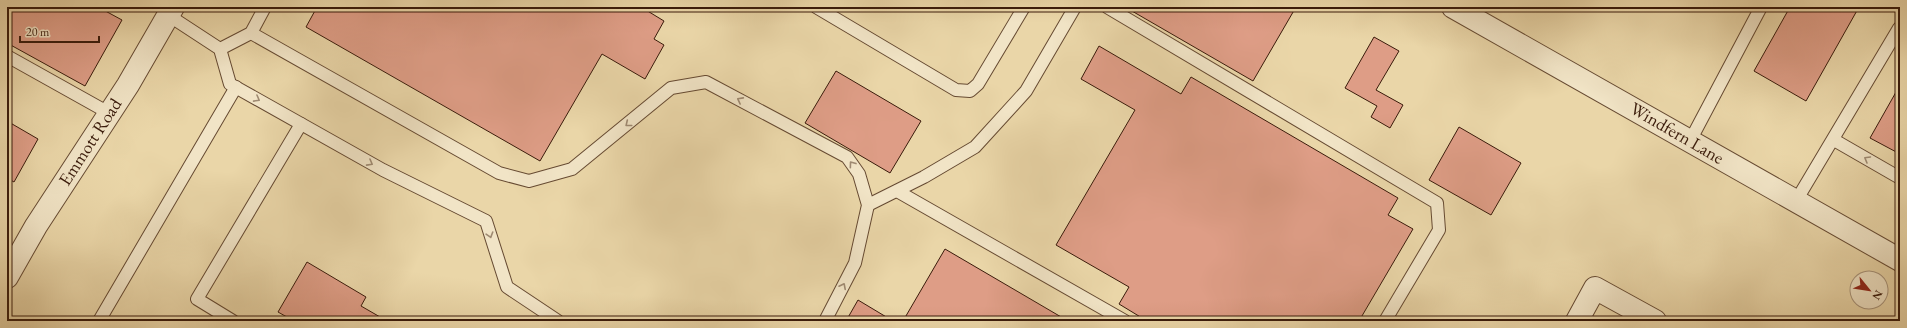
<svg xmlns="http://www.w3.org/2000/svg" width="1907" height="328" font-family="'EB Garamond',serif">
  <rect width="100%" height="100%" fill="#ead6a8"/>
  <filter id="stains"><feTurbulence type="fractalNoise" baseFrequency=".005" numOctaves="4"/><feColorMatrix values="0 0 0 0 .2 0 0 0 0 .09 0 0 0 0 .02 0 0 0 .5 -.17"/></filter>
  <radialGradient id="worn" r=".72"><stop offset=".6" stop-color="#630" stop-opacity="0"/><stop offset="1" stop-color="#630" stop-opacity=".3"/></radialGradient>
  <g fill="#de9d86" stroke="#3a1b0b">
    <polygon points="7,7 98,7 122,20 85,86 7,43"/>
    <polygon points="317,7 641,7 664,21 654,39 664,45 645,79 602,54 540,161 306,27"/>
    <polygon points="1125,7 1296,7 1253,81"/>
    <polygon points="1790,7 1859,7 1806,101 1754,71"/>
    <polygon points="1374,37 1399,51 1376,90 1403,105 1390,128 1371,117 1377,106 1345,88"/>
    <polygon points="1099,46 1181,94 1191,77 1398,198 1388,215 1413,229 1359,321 1147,321 1119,304 1129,287 1056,245 1135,110 1081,79"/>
    <polygon points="836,71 921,121 890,173 805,123"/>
    <polygon points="1900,85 1900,154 1870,138"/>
    <polygon points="7,121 38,139 14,182 7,178"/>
    <polygon points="1459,127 1521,163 1491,215 1429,180"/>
    <polygon points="945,249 1068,321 903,321"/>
    <polygon points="307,262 366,297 361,306 387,321 294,321 278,312"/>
    <polygon points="858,300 893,321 846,321"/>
  </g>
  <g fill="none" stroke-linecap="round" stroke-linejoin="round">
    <g stroke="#664a32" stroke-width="14">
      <g id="service">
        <polyline points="816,7 956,90 970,91 978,84 1024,7"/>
        <polyline points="1107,7 1437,203 1439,230 1385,321"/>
        <polyline points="168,15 220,49 230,84 383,170 486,221 507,287 558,321"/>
        <polyline points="251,33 499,173 529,181 572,169 671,88 706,82 847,157 859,174 868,205 855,263 825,321"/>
        <polyline points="220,49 251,33 265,7"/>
        <polyline points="7,56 109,113"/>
        <polyline points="1834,140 1900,178"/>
        <polyline points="1690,141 1761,7"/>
        <polyline points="897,191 1125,321"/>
        <polyline points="1796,201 1899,28"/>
        <polyline points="868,205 924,177 975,147 1026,91 1075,7"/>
        <polyline points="99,321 236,87"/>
        <polyline points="233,321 197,299 301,124"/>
      </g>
    </g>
    <g stroke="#664a32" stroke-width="24">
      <polyline id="minor" points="1577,321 1595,288 1655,321"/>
    </g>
    <g stroke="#664a32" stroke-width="24">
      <g id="tertiary">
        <polyline points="1453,7 1900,260"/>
        <polyline points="7,277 36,226 128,85 173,7"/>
      </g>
    </g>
    <use href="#service" stroke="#f1e4c6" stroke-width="12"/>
    <use href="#minor" stroke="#f1e4c6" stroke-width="22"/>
    <use href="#tertiary" stroke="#f1e4c6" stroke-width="22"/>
  </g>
  <defs><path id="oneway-chevron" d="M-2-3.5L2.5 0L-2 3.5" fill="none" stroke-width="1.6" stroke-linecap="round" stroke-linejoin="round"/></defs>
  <g stroke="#9f8a72">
    <use href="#oneway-chevron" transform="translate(257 99) rotate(29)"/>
    <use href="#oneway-chevron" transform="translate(740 100) rotate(-152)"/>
    <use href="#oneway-chevron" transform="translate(628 124) rotate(141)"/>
    <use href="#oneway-chevron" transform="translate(1867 159) rotate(-150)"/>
    <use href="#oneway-chevron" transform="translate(370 163) rotate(29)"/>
    <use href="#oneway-chevron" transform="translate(852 164) rotate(-126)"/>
    <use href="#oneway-chevron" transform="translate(490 235) rotate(73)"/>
    <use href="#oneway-chevron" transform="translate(843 286) rotate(-63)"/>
  </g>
  <g text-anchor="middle" stroke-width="4" stroke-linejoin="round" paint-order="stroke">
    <g font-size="18" fill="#3a1b0b" stroke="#f1e4c6">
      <text transform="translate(1677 133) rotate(30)" y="6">Windfern Lane</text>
      <text transform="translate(90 142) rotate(-57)" y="6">Emmott Road</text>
    </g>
  </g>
  <rect width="1907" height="328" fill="none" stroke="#ead6a8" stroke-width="24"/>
  <rect x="8" y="8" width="1891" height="312" fill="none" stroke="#3a1b0b" stroke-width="2"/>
  <rect x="12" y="12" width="1883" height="304" fill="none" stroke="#3a1b0b"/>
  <g transform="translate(1869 290) rotate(120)"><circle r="19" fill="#f1e4c6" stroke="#a8947b"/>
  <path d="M0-3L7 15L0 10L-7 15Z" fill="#8f2418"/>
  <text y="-6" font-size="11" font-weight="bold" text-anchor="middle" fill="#3a1b0b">N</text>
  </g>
  <path d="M20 36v6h79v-6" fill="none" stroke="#3a1b0b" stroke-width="2"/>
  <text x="26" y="36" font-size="12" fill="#3a1b0b" stroke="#f1e4c6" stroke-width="3" paint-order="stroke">20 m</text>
  <rect width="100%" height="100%" filter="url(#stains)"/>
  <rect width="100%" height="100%" fill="url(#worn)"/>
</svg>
